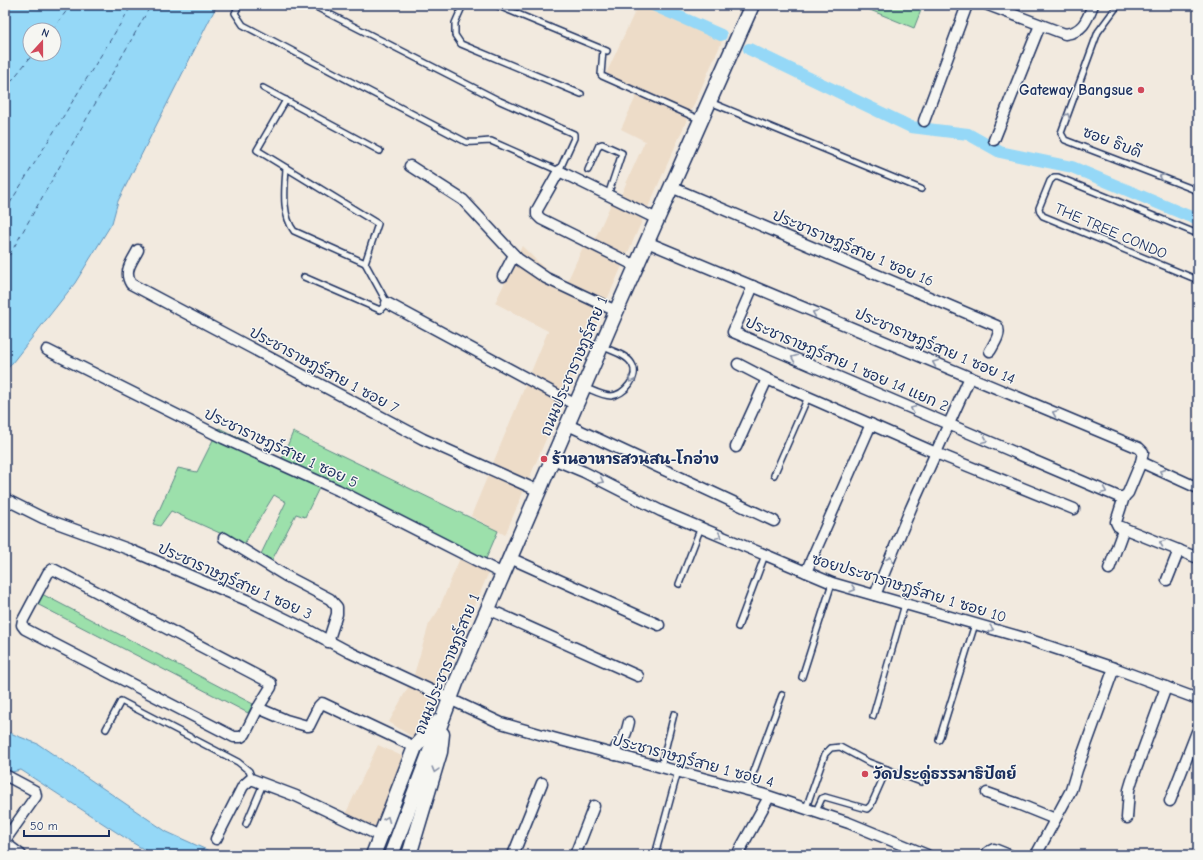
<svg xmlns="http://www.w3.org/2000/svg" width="1203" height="860" font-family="'Comic Neue','Playpen Sans Thai',sans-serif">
  <rect width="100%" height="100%" fill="#f2eadf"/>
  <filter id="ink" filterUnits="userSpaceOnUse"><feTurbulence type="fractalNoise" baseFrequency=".025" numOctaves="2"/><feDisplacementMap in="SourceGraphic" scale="8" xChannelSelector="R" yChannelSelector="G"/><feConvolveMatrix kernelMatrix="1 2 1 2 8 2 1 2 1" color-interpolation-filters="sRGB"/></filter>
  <g filter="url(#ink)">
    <g fill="#eddcc8">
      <polygon points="638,5 647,5 723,39 573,376 505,535 471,516 548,331 495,303 522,246 547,271 567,282 588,236 595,239 615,195 620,197 645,141 621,129 639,90 606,74"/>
      <polygon points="460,558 489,572 417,740 389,722 413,678 429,624 438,611"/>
      <polygon points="378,745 406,758 378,833 344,817"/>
    </g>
    <g fill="#9ce0ab" stroke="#5c8884">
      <polygon points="858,5 923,5 914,28"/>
      <polygon points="219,428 282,459 293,432 498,531 482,568 320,486 305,517 296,514 272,560 261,554 286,502 274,495 244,544 171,511 160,526 153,524 178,468 197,472"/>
      <polygon points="40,593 253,704 248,713 35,603"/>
    </g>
    <g fill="#95d8f7" stroke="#6494ba" fill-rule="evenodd">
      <path d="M5,5H217L118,201L112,223L75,283L5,372ZM30,30H54V54H30Z"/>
      <polygon points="5,731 38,744 167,832 218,855 154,855 133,843 21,770 7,773 5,771"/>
    </g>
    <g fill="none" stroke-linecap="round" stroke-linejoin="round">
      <g stroke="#95d8f7" stroke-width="12">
        <polyline points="653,5 721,35"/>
        <polyline points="749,49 911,127 968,134 1000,152 1072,167 1198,220"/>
      </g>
      <g stroke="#3a5984" stroke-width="1" stroke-dasharray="5 4" stroke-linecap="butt">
        <polyline points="52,30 71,5"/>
        <polyline points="5,89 33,54"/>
        <polyline points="5,211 132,5"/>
        <polyline points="5,263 151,5"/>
      </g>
      <g stroke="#1b2f5e" stroke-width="8">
        <g id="service">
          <path d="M239,5L235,13L243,25L466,142C475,143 483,141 491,141L559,171L574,138V134L500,101L312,5"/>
          <polyline points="463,5 455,23 455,35 461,44 581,94"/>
          <polyline points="496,5 607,51"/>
          <polyline points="1118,5 1098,32 1061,133 1065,140 1198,191"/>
          <polyline points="603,50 601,75 602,76 701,120"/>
          <polyline points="263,88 380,151"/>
          <polyline points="286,100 257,150 378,224 365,263 387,303 380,310 304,277"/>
          <polyline points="710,102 921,189"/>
          <path d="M286,168C285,187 281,214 294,231L365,263"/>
          <polyline points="588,170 599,145 602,144 622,153 608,195"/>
          <polyline points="1198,234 1058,177 1054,177 1050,181 1039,208 1040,212 1043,216 1198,280"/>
          <path d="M584,387C592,390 602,396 611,396C624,395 640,377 632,364C627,355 612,351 603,347"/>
          <polyline points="774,475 808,397"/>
          <polyline points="679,584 701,527"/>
          <polyline points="738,627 765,555"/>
          <polyline points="802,677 832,583"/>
          <polyline points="873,716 905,604"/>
          <polyline points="106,729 121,701 238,762 249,771 252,779"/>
          <polyline points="939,740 975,624"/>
          <polyline points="661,767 674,714"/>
          <polyline points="747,790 782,695"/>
          <polyline points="806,808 825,754 831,748 840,747 868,762 921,782"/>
          <polyline points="816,811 822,798 825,797 867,809 871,805 887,769"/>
          <polyline points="246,824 263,784"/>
          <polyline points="655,855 678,771"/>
        </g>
      </g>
      <g stroke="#1b2f5e" stroke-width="13">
        <g id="minor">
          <path d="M988,5L1065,34C1083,32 1087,20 1093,5"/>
          <polyline points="924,121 967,5"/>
          <polyline points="994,140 1040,25"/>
          <polyline points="410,166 463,200 518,259 546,278 616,311"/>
          <path d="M671,187L997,326C1002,333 994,344 990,351"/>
          <polyline points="647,242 1139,448 1143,452 1141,462 1198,488"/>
          <path d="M138,250C132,262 123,271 131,284L423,439L539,491"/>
          <polyline points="636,266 541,219 537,215 537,210 559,171 657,219"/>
          <polyline points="503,276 514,255"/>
          <polyline points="753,286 733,332 1119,497 1124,497 1128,493 1141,462"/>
          <polyline points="387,303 576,405"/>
          <polyline points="47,350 223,438 338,490 503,574"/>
          <polyline points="738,364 767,379 936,453 1074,509"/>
          <polyline points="568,425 774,521"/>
          <polyline points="736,447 767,379"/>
          <polyline points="553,459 584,472 661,511 832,583 1024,638 1114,668 1198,699"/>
          <polyline points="1124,497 1116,522 1118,526 1198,558"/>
          <polyline points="5,499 43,518 128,549 249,601 308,630 349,652 501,723 553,738 762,794 849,823 927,855"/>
          <polyline points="224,538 286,576 330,599 337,607 337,614 328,642"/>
          <polyline points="510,558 659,625"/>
          <polygon points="53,569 271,683 271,687 258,708 245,734 241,737 234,737 25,629 22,625 23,620 48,573"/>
          <polyline points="1109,569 1124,528"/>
          <polyline points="806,572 871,424"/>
          <polyline points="1167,580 1179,550"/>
          <polyline points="875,595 911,508 970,377"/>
          <polyline points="488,609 638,676"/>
          <polyline points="258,708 286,720 307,726 309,726 319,706 322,703 415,747"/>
          <path d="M615,755C614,746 622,742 625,735C627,731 628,726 629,722"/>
          <polyline points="5,775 35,791 36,796 5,840"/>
          <polyline points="987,793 1018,804 1055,819"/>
          <polyline points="1170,801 1198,729"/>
          <polyline points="1127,818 1129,790 1132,780 1166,687"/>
          <polyline points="216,839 243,786 251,779 296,796 380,836"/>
          <polyline points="5,843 21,855"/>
          <polyline points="513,855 542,783"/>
          <polyline points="575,855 594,806"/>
          <polyline points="737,855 769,797"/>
          <polyline points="986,855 988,852 994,849 1009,855"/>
          <polyline points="1036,855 1071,790 1077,770 1114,668"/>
        </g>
      </g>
      <g stroke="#1b2f5e" stroke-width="17">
        <g id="secondary">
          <polyline points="373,855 415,747 430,729 439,721"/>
          <polyline points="391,855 456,683 615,314 752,5"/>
          <polyline points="408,855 410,852 440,752 442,734"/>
        </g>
      </g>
      <use href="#service" stroke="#f6f6f2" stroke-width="5"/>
      <use href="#minor" stroke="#f6f6f2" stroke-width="10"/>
      <use href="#secondary" stroke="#f6f6f2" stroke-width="14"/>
    </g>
    <defs><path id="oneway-chevron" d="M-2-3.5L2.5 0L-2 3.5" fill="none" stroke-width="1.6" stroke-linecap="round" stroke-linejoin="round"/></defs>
    <g stroke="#8892a8">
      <use href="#oneway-chevron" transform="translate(1067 116) rotate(-70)"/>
      <use href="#oneway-chevron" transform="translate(1162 177) rotate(-159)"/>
      <use href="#oneway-chevron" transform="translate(815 313) rotate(-157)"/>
      <use href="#oneway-chevron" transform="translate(794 358) rotate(-157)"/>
      <use href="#oneway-chevron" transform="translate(935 363) rotate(-157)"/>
      <use href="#oneway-chevron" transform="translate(631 380) rotate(116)"/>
      <use href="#oneway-chevron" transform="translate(913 409) rotate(-157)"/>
      <use href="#oneway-chevron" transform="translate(1055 413) rotate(-157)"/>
      <use href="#oneway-chevron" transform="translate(985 440) rotate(23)"/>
      <use href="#oneway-chevron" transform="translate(1162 472) rotate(-156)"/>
      <use href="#oneway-chevron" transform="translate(601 481) rotate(27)"/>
      <use href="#oneway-chevron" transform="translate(1104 491) rotate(23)"/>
      <use href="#oneway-chevron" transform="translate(719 536) rotate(25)"/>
      <use href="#oneway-chevron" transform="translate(1162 543) rotate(-158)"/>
      <use href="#oneway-chevron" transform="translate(890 559) rotate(-67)"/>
      <use href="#oneway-chevron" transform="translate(853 589) rotate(16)"/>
      <use href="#oneway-chevron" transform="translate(991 629) rotate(16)"/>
      <use href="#oneway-chevron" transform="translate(435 770) rotate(106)"/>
      <use href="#oneway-chevron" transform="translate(387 819) rotate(-68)"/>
    </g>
  </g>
  <g fill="#d1495b" stroke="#f6f6f2" stroke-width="1.5">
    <circle cx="1141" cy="90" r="4"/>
    <circle cx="544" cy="459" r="4"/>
    <circle cx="865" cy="774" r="4"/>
  </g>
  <g text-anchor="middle" stroke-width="3" stroke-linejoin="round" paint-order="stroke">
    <g font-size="15" font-weight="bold" fill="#1b2f5e" stroke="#f6f6f2" text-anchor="start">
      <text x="1133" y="95" text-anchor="end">Gateway Bangsue</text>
      <text x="552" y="464">ร้านอาหารสวนสน-โกอ่าง</text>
      <text x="873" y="779">วัดประดู่ธรรมาธิปัตย์</text>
    </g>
    <g font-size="15" fill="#1b2f5e" stroke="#f6f6f2">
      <text transform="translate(1112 142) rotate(21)" y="5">ซอย ธิบดี</text>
      <text transform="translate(1111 231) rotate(23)" y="5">THE TREE CONDO</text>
      <text transform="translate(853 248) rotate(23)" y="5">ประชาราษฎร์สาย 1 ซอย 16</text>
      <text transform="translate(935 346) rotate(23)" y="5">ประชาราษฎร์สาย 1 ซอย 14</text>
      <text transform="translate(847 364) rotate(23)" y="5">ประชาราษฎร์สาย 1 ซอย 14 แยก 2</text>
      <text transform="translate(574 366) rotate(-67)" y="5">ถนนประชาราษฎร์สาย 1</text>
      <text transform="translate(324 370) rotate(28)" y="5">ประชาราษฎร์สาย 1 ซอย 7</text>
      <text transform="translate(281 448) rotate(25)" y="5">ประชาราษฎร์สาย 1 ซอย 5</text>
      <text transform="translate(235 581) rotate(24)" y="5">ประชาราษฎร์สาย 1 ซอย 3</text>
      <text transform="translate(909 588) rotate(17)" y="5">ซอยประชาราษฎร์สาย 1 ซอย 10</text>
      <text transform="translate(447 664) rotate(-68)" y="5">ถนนประชาราษฎร์สาย 1</text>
      <text transform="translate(693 761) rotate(15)" y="5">ประชาราษฎร์สาย 1 ซอย 4</text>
    </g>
  </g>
  <rect width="1203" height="860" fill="none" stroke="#f6f6f2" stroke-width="20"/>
  <rect x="10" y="10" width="1183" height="840" fill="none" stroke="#1b2f5e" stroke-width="1.5" filter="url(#ink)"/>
  <g transform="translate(42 42) rotate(21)"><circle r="19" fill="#f6f6f2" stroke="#9ea6b7"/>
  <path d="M0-3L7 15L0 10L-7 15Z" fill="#d1495b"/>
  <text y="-6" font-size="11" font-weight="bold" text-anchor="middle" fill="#1b2f5e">N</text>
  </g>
  <path d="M24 830v6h85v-6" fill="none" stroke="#1b2f5e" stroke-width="2"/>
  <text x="30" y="830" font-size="12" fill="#1b2f5e" stroke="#f6f6f2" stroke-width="3" paint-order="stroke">50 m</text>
</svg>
